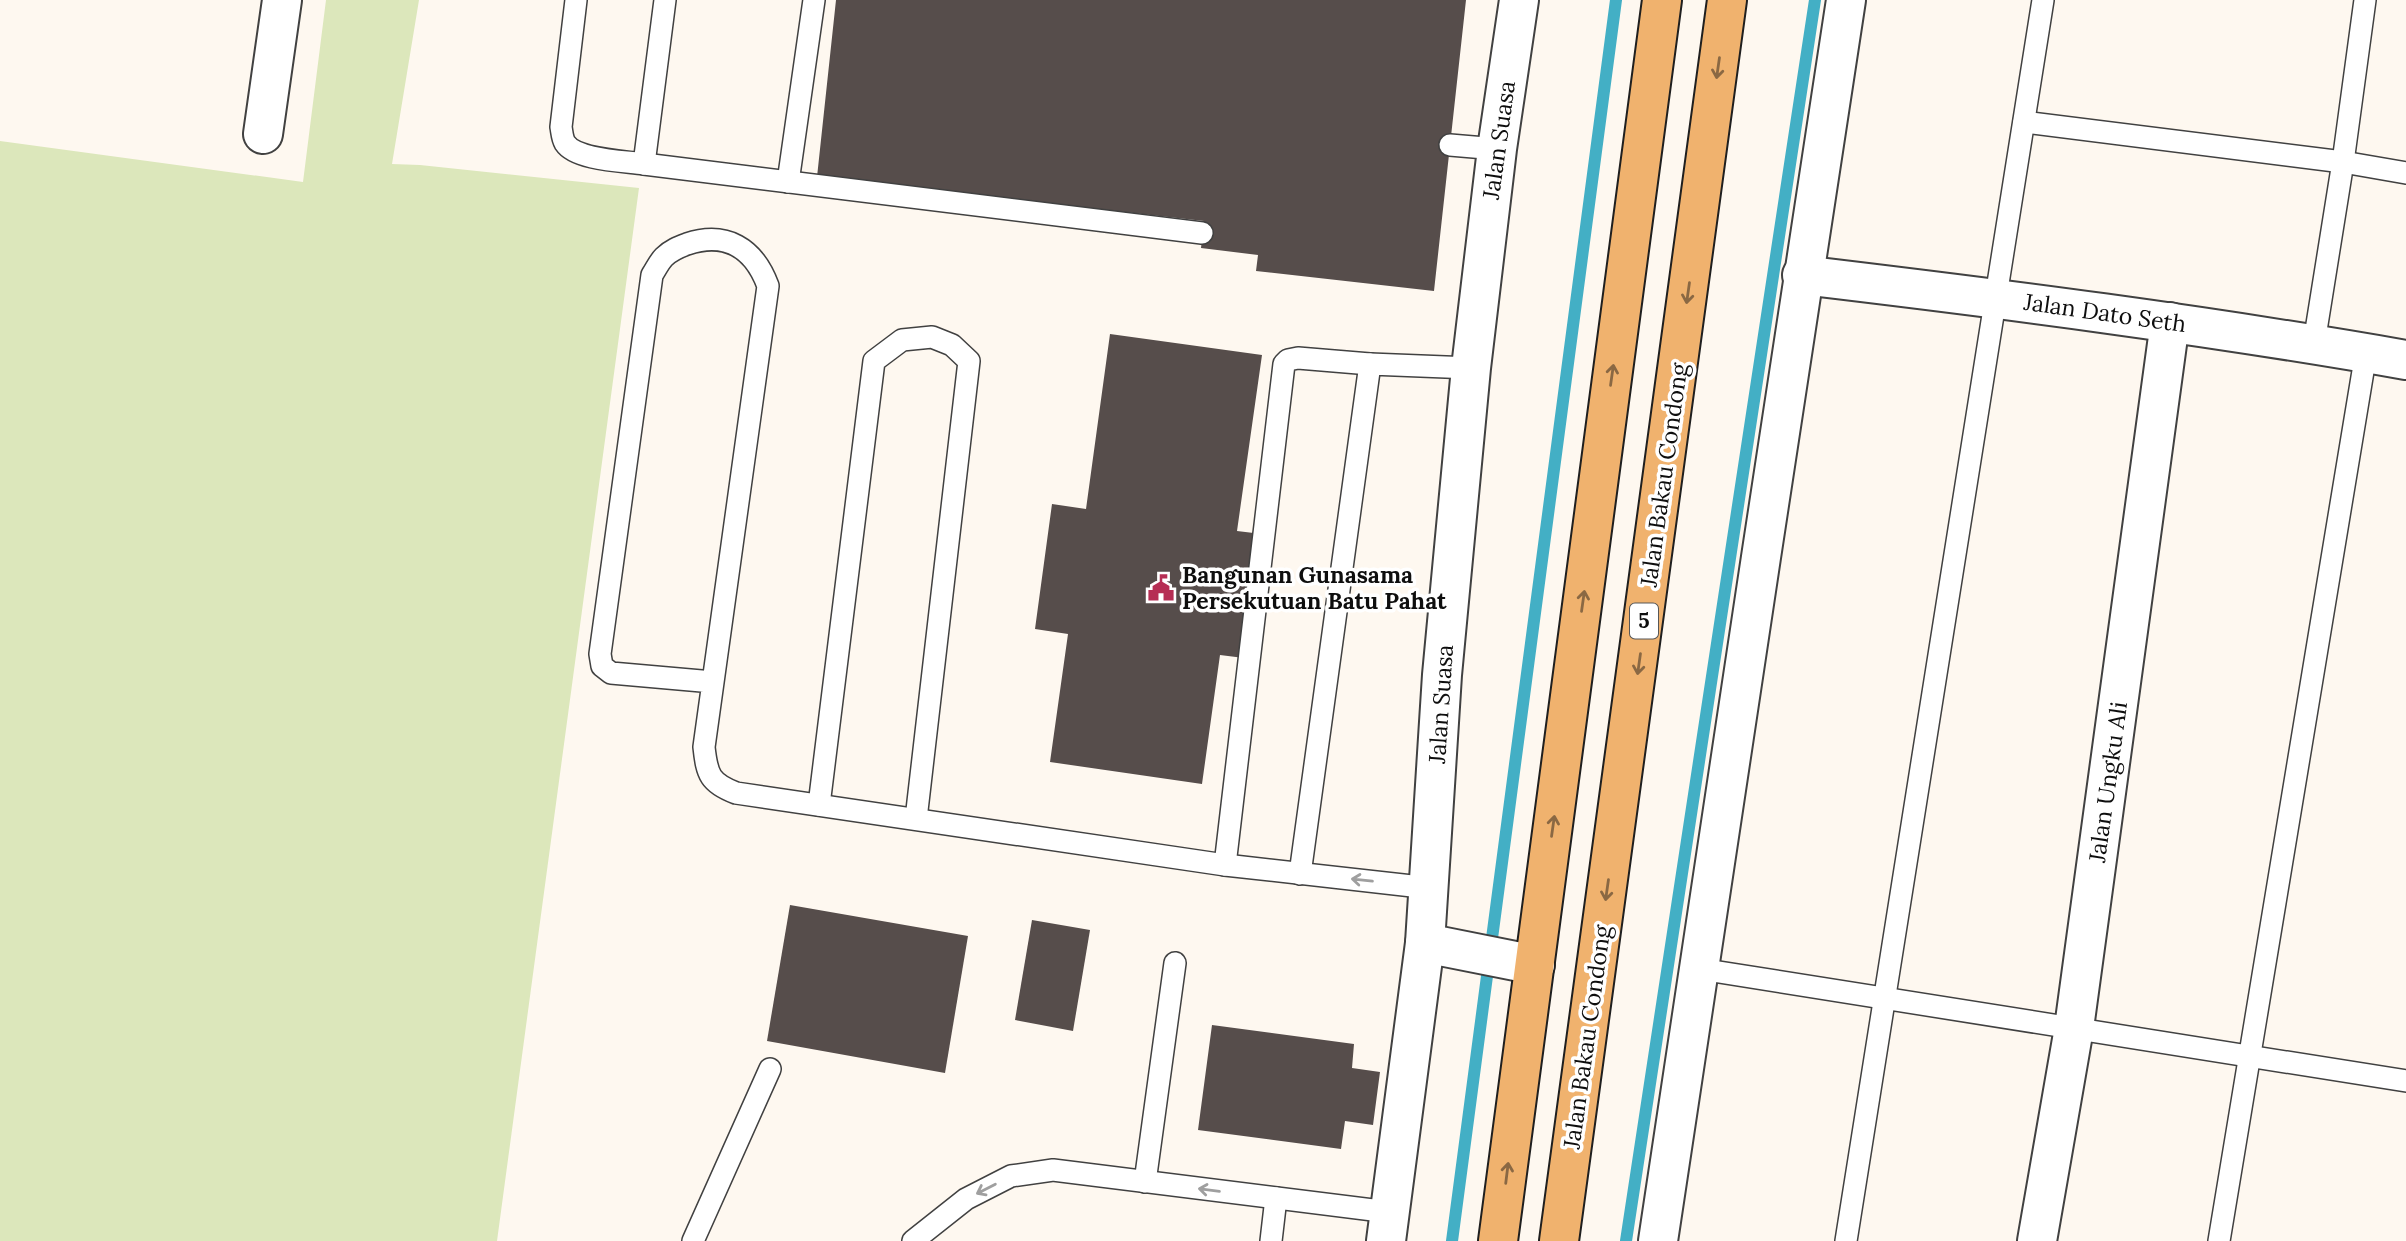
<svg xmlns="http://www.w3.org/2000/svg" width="2406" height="1241" font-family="Lora,serif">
  <rect width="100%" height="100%" fill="#fef8f0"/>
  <polygon fill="#dce7bb" points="326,0 419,0 392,164 420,165 639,188 497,1241 0,1241 0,141 303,182"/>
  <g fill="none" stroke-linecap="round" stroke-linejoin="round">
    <g stroke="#43afc5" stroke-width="12">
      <polyline points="1452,1241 1616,0"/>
      <polyline points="1626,1241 1815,0"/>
    </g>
  </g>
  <g fill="#564d4b">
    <polygon points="836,0 1466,0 1434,291 1256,271 1258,255 1201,248 1204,221 817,177"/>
    <polygon points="1110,334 1262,355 1237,531 1262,534 1244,658 1220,655 1202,784 1050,762 1068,634 1035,629 1052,504 1086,509"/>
    <polygon points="790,905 968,936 945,1073 767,1041"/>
    <polygon points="1032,920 1090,930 1073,1031 1015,1020"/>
    <polygon points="1212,1025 1354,1044 1352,1068 1380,1072 1373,1125 1345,1121 1341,1149 1198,1130"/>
  </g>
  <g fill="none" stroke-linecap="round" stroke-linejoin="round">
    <g stroke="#414141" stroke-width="24">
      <g id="service">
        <path d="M576,0L561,127C562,132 562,138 565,143C576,160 624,161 644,164L1202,233"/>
        <polyline points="2024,122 2343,162 2406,173"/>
        <polyline points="1450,145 1497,149"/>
        <polyline points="644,164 665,0"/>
        <polyline points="788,182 814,0"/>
        <polyline points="2314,343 2343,162 2365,0"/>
        <path d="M713,682L611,673L602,666L600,654L652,275C656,269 659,262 664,257C671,250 679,247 687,244C726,231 754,248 768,286L704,747C707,775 710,783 736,793L1225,865L1430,888"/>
        <polyline points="819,805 874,361 902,340 932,337 952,345 969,361 916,819"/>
        <polyline points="1225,865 1284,364 1288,360 1298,358 1370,364"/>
        <polyline points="1300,874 1370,364 1471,368"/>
        <polyline points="1700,969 2406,1081"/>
        <polyline points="1145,1182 1175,963"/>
        <polyline points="693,1241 770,1069"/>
        <polyline points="913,1241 966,1199 1011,1176 1053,1170 1389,1212"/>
        <polyline points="1271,1241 1276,1198"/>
        <polyline points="1846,1241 2043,0"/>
        <polyline points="2219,1241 2366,353"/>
      </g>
    </g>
    <g stroke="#414141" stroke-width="42">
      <g id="minor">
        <polyline points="263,134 282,0"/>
        <path d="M1802,275C2004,299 2206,325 2406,360"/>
        <polyline points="1425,943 1535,965"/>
        <polyline points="1386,1241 1425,943 1442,675 1471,368 1497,149 1519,0"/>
        <path d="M1658,1241C1723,828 1780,413 1846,0"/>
        <polyline points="2037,1241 2074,1028 2170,322"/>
      </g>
    </g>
    <g stroke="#1f1f1f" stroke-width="42">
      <g id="primary">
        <polyline points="1498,1241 1662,0"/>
        <polyline points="1559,1241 1727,0"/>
      </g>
    </g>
    <use href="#service" stroke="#fff" stroke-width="21"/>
    <use href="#minor" stroke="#fff" stroke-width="38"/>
    <use href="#primary" stroke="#f0b26e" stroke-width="38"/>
  </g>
  <defs><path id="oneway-shaft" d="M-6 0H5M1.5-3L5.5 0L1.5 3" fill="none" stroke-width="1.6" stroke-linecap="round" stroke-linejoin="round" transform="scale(1.75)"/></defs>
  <g stroke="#8a6843">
    <use href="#oneway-shaft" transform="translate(1718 68) rotate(98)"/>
    <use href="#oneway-shaft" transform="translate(1688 293) rotate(98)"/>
    <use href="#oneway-shaft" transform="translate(1612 375) rotate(-82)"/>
    <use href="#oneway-shaft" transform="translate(1583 601) rotate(-82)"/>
    <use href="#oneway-shaft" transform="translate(1639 664) rotate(98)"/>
    <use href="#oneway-shaft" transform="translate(1553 826) rotate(-82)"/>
    <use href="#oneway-shaft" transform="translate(1607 890) rotate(98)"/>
    <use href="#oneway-shaft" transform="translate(1507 1173) rotate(-83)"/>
  </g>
  <g stroke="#9f9f9f">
    <use href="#oneway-shaft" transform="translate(1362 880) rotate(-174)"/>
    <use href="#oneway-shaft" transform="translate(986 1189) rotate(153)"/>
    <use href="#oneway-shaft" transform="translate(1209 1190) rotate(-173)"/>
  </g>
  <defs>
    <g id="civic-bare" transform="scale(2.1)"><path d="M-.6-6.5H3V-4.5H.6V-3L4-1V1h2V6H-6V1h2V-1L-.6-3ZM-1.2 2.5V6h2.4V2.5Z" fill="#b62e54" stroke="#fff" stroke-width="2.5" paint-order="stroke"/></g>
  </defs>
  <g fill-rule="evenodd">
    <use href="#civic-bare" x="1161" y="588"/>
  </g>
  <g text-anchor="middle" stroke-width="7" stroke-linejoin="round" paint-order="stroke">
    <rect fill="#fff" stroke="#565656" stroke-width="2" x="1630" y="603.5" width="28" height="35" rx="5"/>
    <g font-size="21" font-weight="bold" fill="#0e0e0e">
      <text x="1644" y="628">5</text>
    </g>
    <g font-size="23" fill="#0e0e0e" stroke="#fff">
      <text transform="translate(1499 140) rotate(-82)" y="8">Jalan Suasa</text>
      <text transform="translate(2105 313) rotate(8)" y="8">Jalan Dato Seth</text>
      <text transform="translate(1664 475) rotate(-82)" y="8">Jalan Bakau Condong</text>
      <text transform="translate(1441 704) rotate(-86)" y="8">Jalan Suasa</text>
      <text transform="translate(2108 782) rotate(-82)" y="8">Jalan Ungku Ali</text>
      <text transform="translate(1587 1037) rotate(-82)" y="8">Jalan Bakau Condong</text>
    </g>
    <g font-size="23" font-weight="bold" fill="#0e0e0e" stroke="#fff" text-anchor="start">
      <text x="1182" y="583">Bangunan Gunasama<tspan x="1182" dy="26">Persekutuan Batu Pahat</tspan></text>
    </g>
  </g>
</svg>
